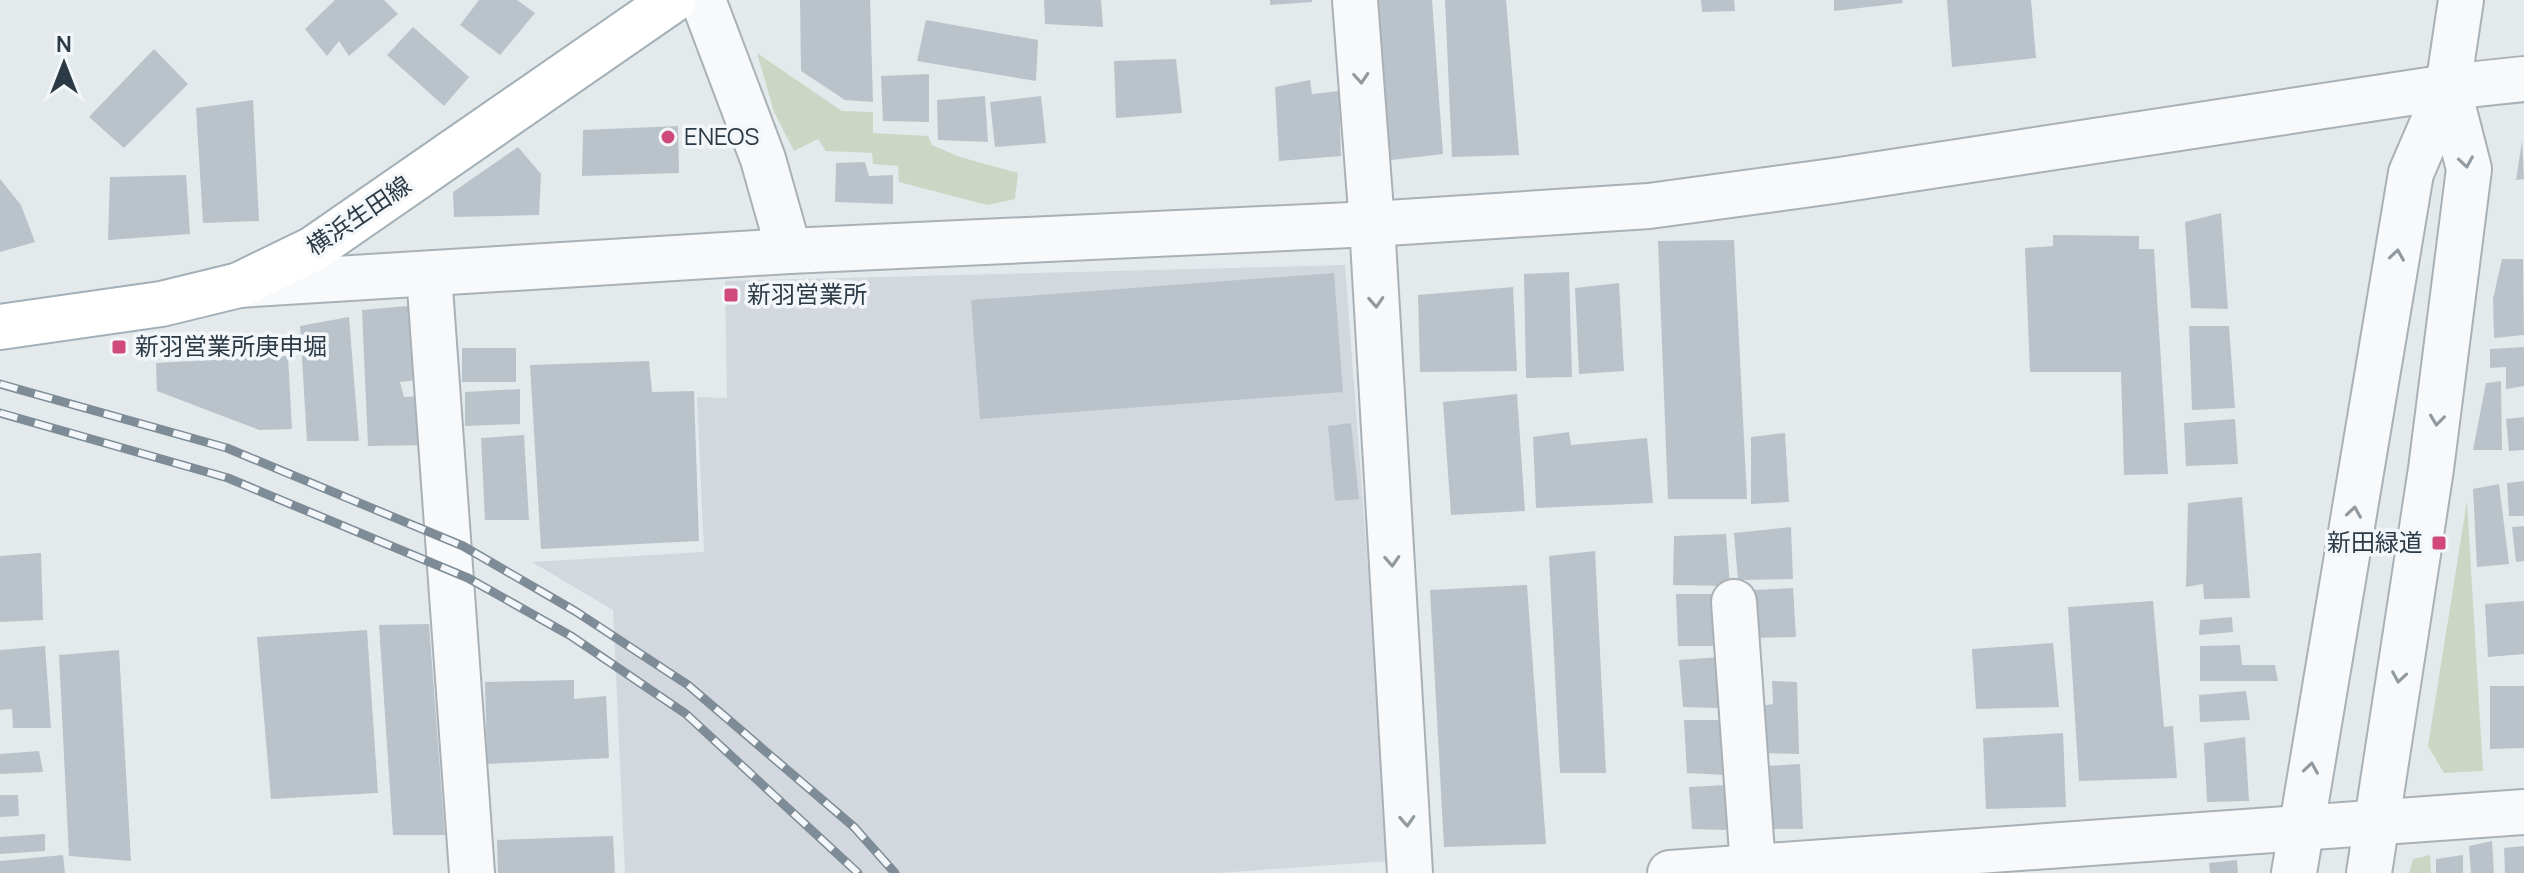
<svg xmlns="http://www.w3.org/2000/svg" width="2524" height="873" font-family="Manrope,'Noto Sans JP',sans-serif">
  <rect width="100%" height="100%" fill="#e4e9ec"/>
  <polygon fill="#d2d8de" points="1345,265 1390,861 1218,873 625,873 613,610 532,562 704,552 697,397 727,398 725,281"/>
  <g fill="#cdd6c5">
    <polygon points="757,53 842,111 873,112 873,133 928,136 932,145 960,157 1018,173 1015,199 987,205 899,182 898,166 873,164 872,153 826,151 818,139 794,151 774,112"/>
    <polygon points="2467,501 2483,771 2444,773 2428,746"/>
    <polygon points="2430,855 2431,873 2409,873 2413,859"/>
  </g>
  <g fill="#bbc3ca">
    <polygon points="335,0 384,0 398,14 349,56 339,41 327,56 305,29"/>
    <polygon points="479,0 517,0 535,13 500,55 460,25"/>
    <polygon points="800,0 870,0 873,102 845,100 801,71"/>
    <polygon points="1044,0 1101,0 1103,27 1045,24"/>
    <polygon points="1270,0 1312,0 1312,2 1270,5"/>
    <polygon points="1379,0 1432,0 1443,154 1383,161"/>
    <polygon points="1445,0 1506,0 1519,155 1452,157"/>
    <polygon points="1701,0 1734,0 1735,11 1702,12"/>
    <polygon points="1834,0 1902,0 1903,3 1834,11"/>
    <polygon points="1947,0 2031,0 2036,58 1952,67"/>
    <polygon points="926,20 1038,40 1036,81 917,61"/>
    <polygon points="413,27 469,77 444,106 387,55"/>
    <polygon points="154,49 188,84 124,148 89,117"/>
    <polygon points="1176,59 1182,113 1116,118 1114,61"/>
    <polygon points="929,74 929,122 883,121 881,76"/>
    <polygon points="1310,80 1312,94 1339,91 1341,156 1279,161 1275,87"/>
    <polygon points="985,96 988,142 938,140 937,100"/>
    <polygon points="1041,96 1046,143 995,147 990,102"/>
    <polygon points="253,100 259,221 203,223 196,108"/>
    <polygon points="678,126 679,173 582,176 583,130"/>
    <polygon points="2522,141 2524,179 2516,180"/>
    <polygon points="518,147 541,174 539,215 454,217 453,192"/>
    <polygon points="865,162 869,176 893,175 893,204 835,202 836,163"/>
    <polygon points="186,175 190,234 108,240 110,177"/>
    <polygon points="0,179 21,205 35,242 0,252"/>
    <polygon points="2221,213 2228,309 2191,308 2185,222"/>
    <polygon points="2053,235 2139,236 2139,249 2154,249 2168,474 2124,475 2121,372 2030,372 2025,248 2053,246"/>
    <polygon points="1734,240 1747,499 1668,499 1658,241"/>
    <polygon points="2502,259 2523,259 2524,335 2494,338 2493,299"/>
    <polygon points="1569,272 1572,377 1526,378 1524,274"/>
    <polygon points="1334,273 1343,392 980,419 971,300"/>
    <polygon points="1619,283 1624,371 1579,374 1575,288"/>
    <polygon points="1513,287 1517,371 1420,372 1418,295"/>
    <polygon points="418,305 424,379 400,382 404,397 426,396 427,445 368,446 362,310"/>
    <polygon points="349,317 359,441 307,441 300,326"/>
    <polygon points="2189,326 2229,326 2235,408 2192,410"/>
    <polygon points="2524,347 2524,386 2506,389 2506,367 2490,368 2490,349"/>
    <rect x="462" y="348" width="54" height="34"/>
    <polygon points="288,356 292,429 259,430 157,391 156,363"/>
    <polygon points="649,361 652,392 694,391 699,541 541,549 530,365"/>
    <polygon points="2501,381 2502,450 2473,450 2486,383"/>
    <polygon points="520,389 520,424 465,426 465,392"/>
    <polygon points="1517,394 1525,511 1451,515 1443,402"/>
    <polygon points="2524,417 2524,450 2509,451 2506,419"/>
    <polygon points="2235,419 2238,464 2186,466 2184,423"/>
    <polygon points="1351,423 1359,499 1335,501 1328,426"/>
    <polygon points="1569,432 1571,445 1647,438 1653,503 1536,508 1533,437"/>
    <polygon points="1785,433 1789,502 1751,504 1751,437"/>
    <polygon points="524,435 529,520 485,520 481,438"/>
    <polygon points="2524,481 2524,516 2509,516 2507,483"/>
    <polygon points="2499,484 2509,564 2477,567 2473,489"/>
    <polygon points="2242,497 2250,598 2204,599 2203,584 2186,587 2188,503"/>
    <polygon points="2524,526 2524,561 2516,562 2512,527"/>
    <polygon points="1791,527 1793,579 1738,580 1734,533"/>
    <polygon points="1726,534 1730,586 1673,585 1674,536"/>
    <polygon points="1595,551 1606,773 1560,773 1549,556"/>
    <polygon points="41,553 43,620 0,622 0,556"/>
    <polygon points="1527,585 1546,844 1444,847 1430,590"/>
    <polygon points="1793,588 1796,637 1753,638 1753,590"/>
    <polygon points="1676,594 1716,594 1718,646 1678,646"/>
    <polygon points="2153,601 2164,727 2173,726 2177,778 2079,781 2068,607"/>
    <polygon points="2524,601 2524,654 2488,657 2485,604"/>
    <polygon points="2232,617 2233,632 2199,635 2200,620"/>
    <polygon points="429,624 445,835 393,835 379,625"/>
    <polygon points="367,630 378,793 271,799 257,637"/>
    <polygon points="2053,643 2059,707 1976,709 1972,649"/>
    <polygon points="2240,645 2242,665 2275,665 2278,681 2200,681 2200,646"/>
    <polygon points="45,646 51,728 13,728 12,709 0,710 0,650"/>
    <polygon points="119,650 131,861 69,856 59,655"/>
    <polygon points="1720,657 1720,708 1683,707 1679,660"/>
    <polygon points="574,680 574,699 606,696 609,758 487,764 485,682"/>
    <polygon points="1772,681 1797,682 1799,754 1760,753 1756,707 1773,704"/>
    <polygon points="2490,686 2524,686 2524,748 2490,749"/>
    <polygon points="2246,691 2250,720 2200,722 2199,695"/>
    <polygon points="1684,720 1721,720 1724,775 1687,773"/>
    <polygon points="2063,733 2066,807 1986,809 1983,738"/>
    <polygon points="2245,737 2249,801 2207,802 2204,743"/>
    <polygon points="39,751 43,772 0,774 0,754"/>
    <polygon points="1800,764 1803,829 1770,829 1765,766"/>
    <polygon points="1726,785 1726,830 1692,829 1689,787"/>
    <polygon points="0,795 18,795 19,816 0,817"/>
    <polygon points="45,834 45,851 0,854 0,837"/>
    <polygon points="613,836 615,873 498,873 497,840"/>
    <polygon points="2492,841 2494,873 2471,873 2469,846"/>
    <polygon points="2524,846 2524,873 2505,873 2504,848"/>
    <polygon points="63,855 65,873 0,873 0,861"/>
    <polygon points="2463,855 2463,873 2436,873 2436,859"/>
    <polygon points="2237,860 2238,873 2210,873 2209,863"/>
  </g>
  <g fill="none" stroke-linecap="round" stroke-linejoin="round">
    <g stroke="#a9b1b7" stroke-width="48">
      <g id="minor">
        <polyline points="703,0 763,159 789,251"/>
        <polyline points="1355,0 1372,224 1410,873"/>
        <polyline points="429,274 472,873"/>
        <polyline points="239,285 789,251 1372,224 1649,206 1833,181 2448,87 2524,79"/>
        <polyline points="1734,602 1753,867"/>
        <polyline points="1670,873 2524,812"/>
        <polyline points="2294,873 2411,173 2448,87 2461,0"/>
        <polyline points="2369,873 2431,469 2469,169 2448,87"/>
      </g>
    </g>
    <g stroke="#a3b0b8" stroke-width="48">
      <polyline id="major" points="0,327 161,304 239,285 313,249 673,0"/>
    </g>
    <use href="#minor" stroke="#f7f9fa" stroke-width="44"/>
    <use href="#major" stroke="#fff" stroke-width="44"/>
    <g stroke="#7d8c96" stroke-width="9">
      <g id="rail">
        <polyline points="0,384 227,448 463,546 575,611 688,685 854,827 895,873"/>
        <polyline points="0,413 228,478 468,578 571,636 686,714 858,873"/>
      </g>
    </g>
    <use href="#rail" stroke="#f4f7f9" stroke-width="6" stroke-dasharray="18" stroke-linecap="butt"/>
  </g>
  <defs><path id="oneway-chevron" d="M-2-3.5L2.5 0L-2 3.5" fill="none" stroke-width="1.6" stroke-linecap="round" stroke-linejoin="round" transform="scale(2)"/></defs>
  <g stroke="#919aa0">
    <use href="#oneway-chevron" transform="translate(1361 78) rotate(86)"/>
    <use href="#oneway-chevron" transform="translate(2466 162) rotate(81)"/>
    <use href="#oneway-chevron" transform="translate(2397 255) rotate(-81)"/>
    <use href="#oneway-chevron" transform="translate(1376 302) rotate(87)"/>
    <use href="#oneway-chevron" transform="translate(2437 420) rotate(97)"/>
    <use href="#oneway-chevron" transform="translate(2354 512) rotate(-81)"/>
    <use href="#oneway-chevron" transform="translate(1392 561) rotate(87)"/>
    <use href="#oneway-chevron" transform="translate(2399 677) rotate(99)"/>
    <use href="#oneway-chevron" transform="translate(2311 768) rotate(-81)"/>
    <use href="#oneway-chevron" transform="translate(1407 821) rotate(87)"/>
  </g>
  <g fill="#cf4a7b" stroke="#f4f7f9" stroke-width="3">
    <circle cx="668" cy="137" r="8"/>
    <rect x="723" y="287" width="16" height="16" rx="4"/>
    <rect x="111" y="339" width="16" height="16" rx="4"/>
    <rect x="2431" y="535" width="16" height="16" rx="4"/>
  </g>
  <g text-anchor="middle" stroke-width="7" stroke-linejoin="round" paint-order="stroke">
    <g font-size="24" fill="#2b3a45" stroke="#f4f7f9" text-anchor="start">
      <text x="684" y="145">ENEOS</text>
      <text x="747" y="303">新羽営業所</text>
      <text x="135" y="355">新羽営業所庚申堀</text>
      <text x="2423" y="551" text-anchor="end">新田緑道</text>
    </g>
    <g font-size="24" fill="#2b3a45" stroke="#f4f7f9">
      <text transform="translate(359 216) rotate(-34)" y="8">横浜生田線</text>
    </g>
  </g>
  <g transform="translate(64 64)" stroke="#f4f7f9" stroke-width="6" paint-order="stroke">
  <path d="M0-6L14 30L0 20L-14 30Z" fill="#2b3a45"/>
  <text y="-12" font-size="22" font-weight="bold" text-anchor="middle" fill="#2b3a45">N</text>
  </g>
</svg>
